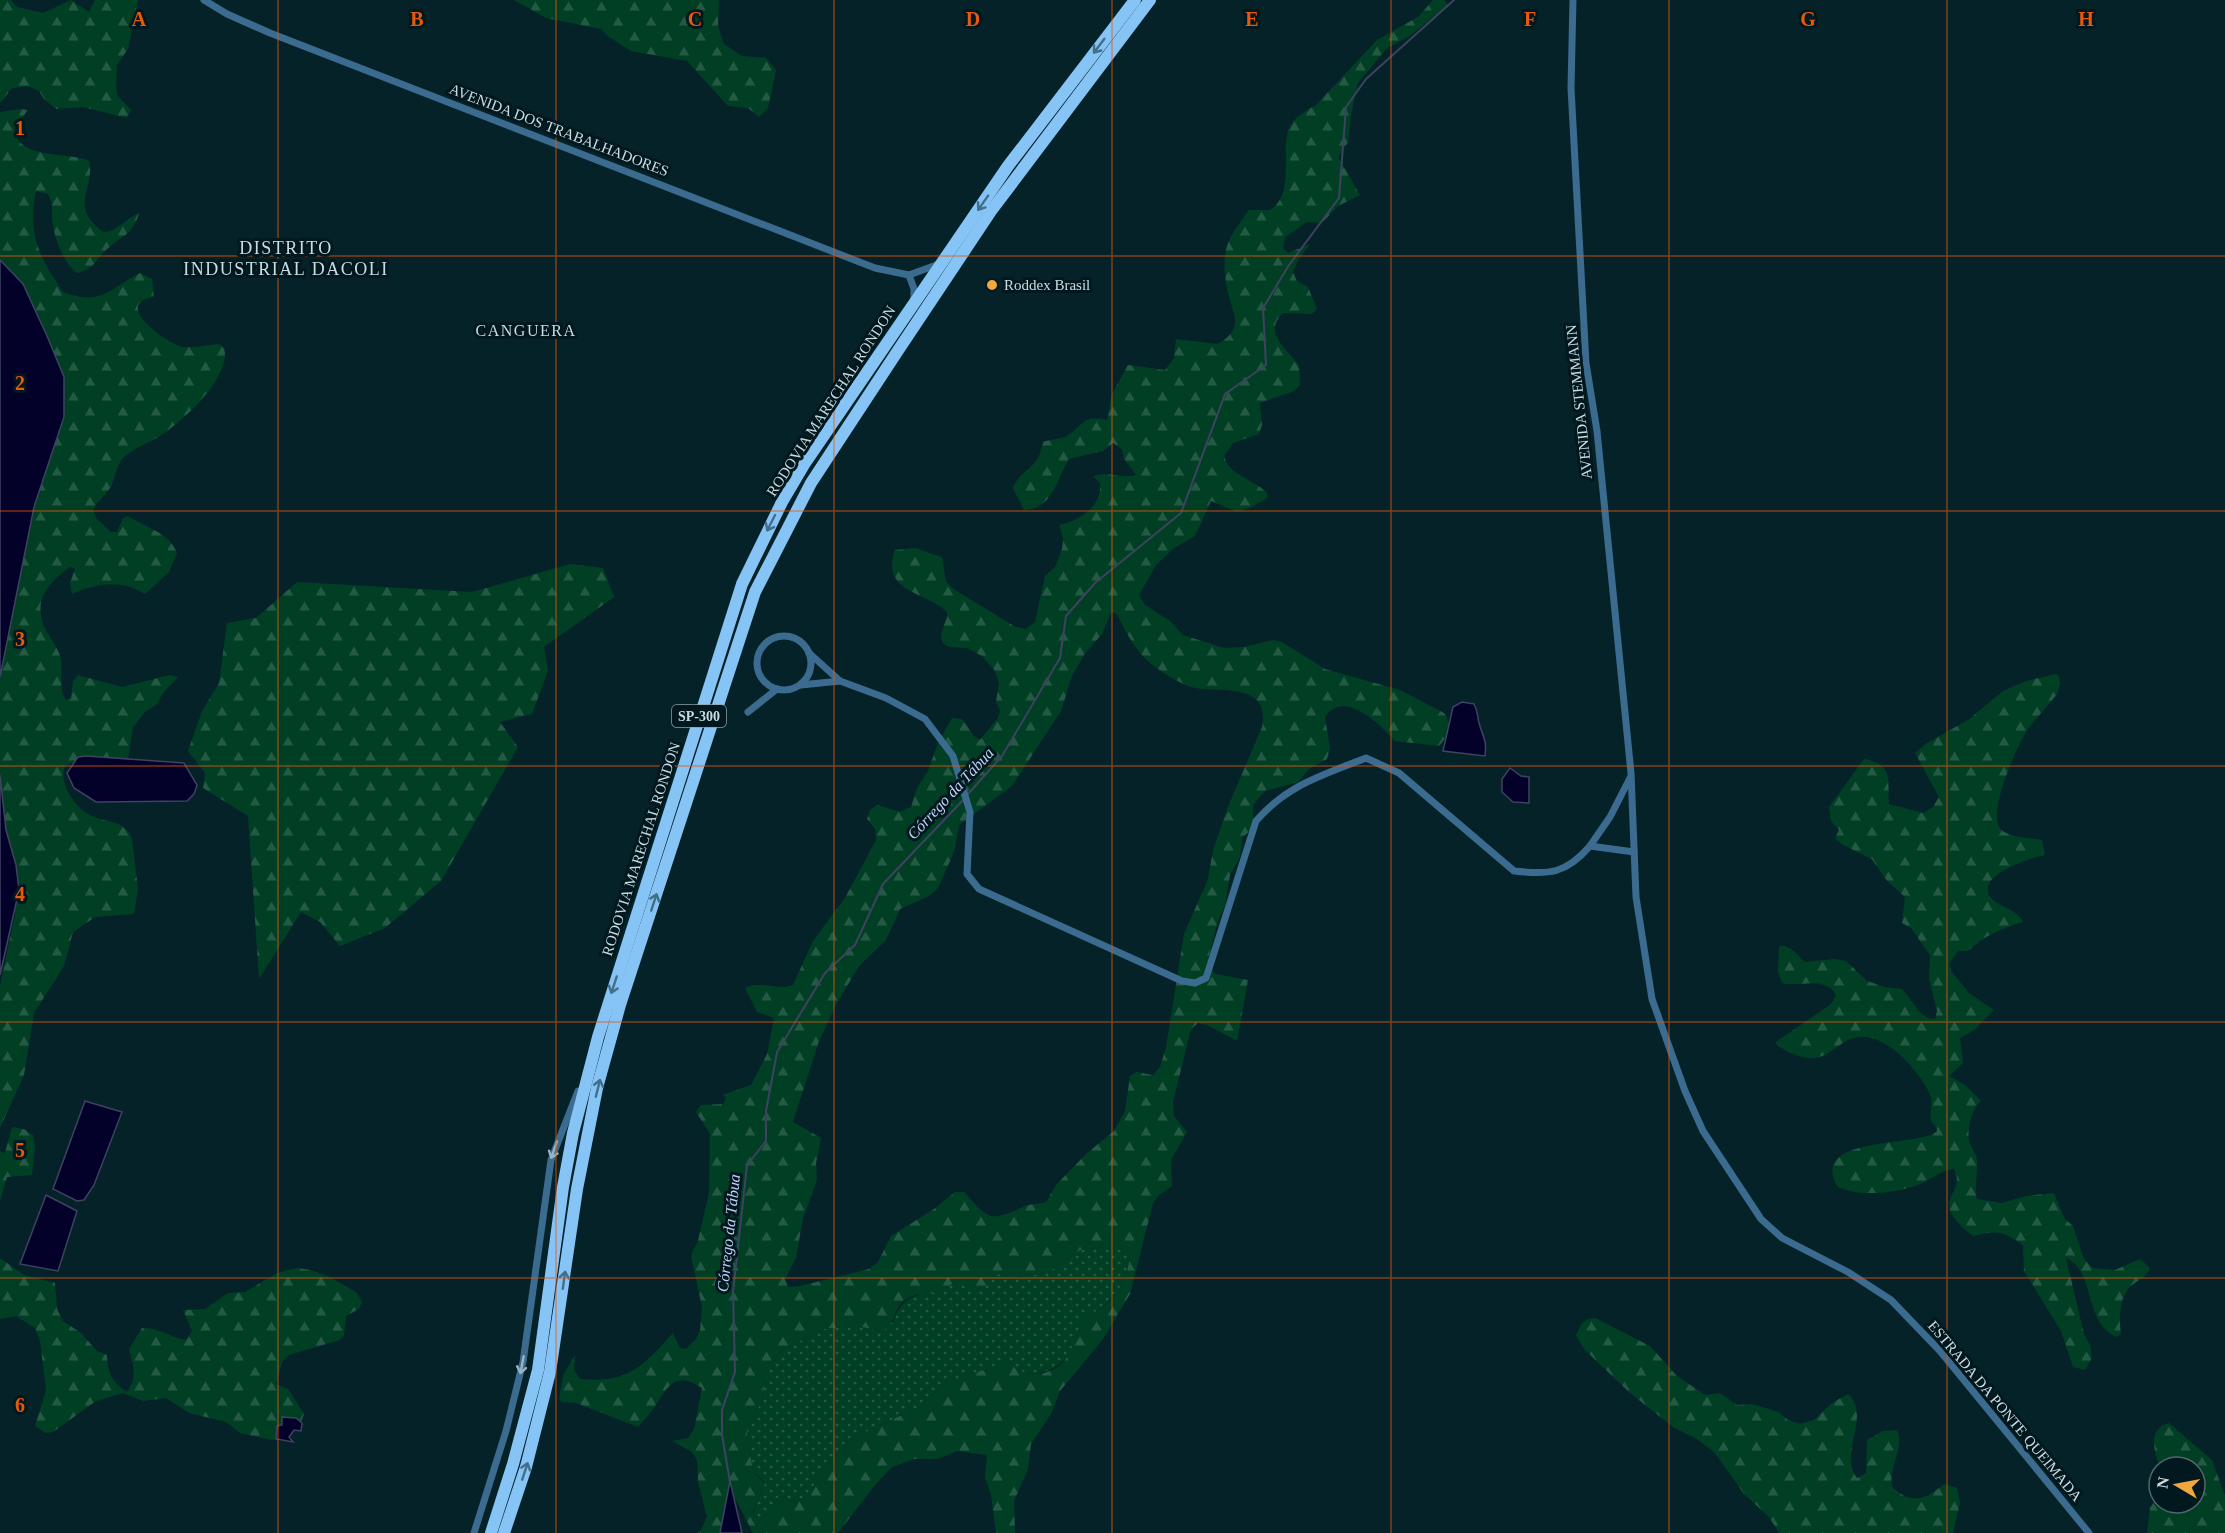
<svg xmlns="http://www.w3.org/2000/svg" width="2225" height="1533" font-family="Georgia,serif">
  <defs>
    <pattern id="grass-dots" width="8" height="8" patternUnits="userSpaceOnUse" patternTransform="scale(1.5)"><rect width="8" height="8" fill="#003f24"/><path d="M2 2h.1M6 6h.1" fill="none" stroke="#245a44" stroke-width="1.8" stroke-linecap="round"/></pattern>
    <pattern id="forest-firs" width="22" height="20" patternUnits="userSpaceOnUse" patternTransform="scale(1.5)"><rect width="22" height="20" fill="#003f24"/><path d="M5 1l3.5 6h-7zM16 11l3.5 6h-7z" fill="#245a44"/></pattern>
  </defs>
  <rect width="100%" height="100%" fill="#052228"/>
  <path fill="url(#grass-dots)" d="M1114,1246L1129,1251C1132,1268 1119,1294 1106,1304C1098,1311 1086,1316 1081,1325C1077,1331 1077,1340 1074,1347C1062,1370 1028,1385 1010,1363L943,1385L917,1408L851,1439L828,1464L806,1497L795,1502L779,1495L770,1512L758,1521L753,1519C753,1505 763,1495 764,1481L753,1471L746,1427L761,1403L767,1370L781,1352L821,1329L856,1326L875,1330L893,1322C905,1286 929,1300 955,1282C975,1283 980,1295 997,1274L1017,1277L1039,1274L1053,1269L1080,1250Z"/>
  <g fill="url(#forest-firs)" fill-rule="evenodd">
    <polygon points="0,0 11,0 17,7 43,13 71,0 89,12 95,0 138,0 128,49 117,65 116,88 118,96 131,110 127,118 83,107 56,109 44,99 39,91 28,86 12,88 0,103"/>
    <polygon points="514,0 719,0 718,26 724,44 742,56 766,58 776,70 768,108 759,117 748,108 728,106 687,61 631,51 609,37 601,29 546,18"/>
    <path d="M1433,0H1444L1448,5L1410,36L1387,48L1358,83L1351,114L1348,142L1338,157L1360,195L1338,206L1322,223L1307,222L1285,237L1283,248L1288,253L1310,244L1298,260L1293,272L1297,281L1308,287L1317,309L1312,314L1283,313C1261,333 1290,351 1299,366L1300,385L1294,391L1260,403L1262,425L1259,434L1233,443L1224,456C1229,476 1254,479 1267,493V498L1254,506L1237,512L1211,501L1195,536L1174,548L1156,565L1139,595L1145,605L1170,621L1183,635L1224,648L1244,647L1273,640L1282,642L1325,669L1400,690L1444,713C1453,724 1448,737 1439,746L1395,741C1381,725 1344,688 1325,717L1330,749L1327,759L1310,768L1298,782L1265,791L1253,805V828L1242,838L1240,857L1230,875L1225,905L1218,921L1207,964L1215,974L1248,980L1237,1041L1207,1025L1198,1023L1191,1029L1173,1102L1174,1116L1187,1132L1171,1160L1172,1186L1158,1196L1153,1203L1130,1294L1103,1339L1060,1391L1051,1414L1031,1444L1028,1469L1014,1501L1015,1533H996L991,1495L985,1477L987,1455L957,1451L938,1459H914L892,1467L876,1484L838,1533H753L735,1498L729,1533H696L701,1530L707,1517L698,1482L697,1460L692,1452L672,1441L688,1438L694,1429L702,1388C675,1370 668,1386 654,1408C649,1415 643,1421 638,1427L576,1403L562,1402L559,1399L563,1376L575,1355L574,1370L580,1379C628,1384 643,1366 673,1333L680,1348L686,1349L696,1339L700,1330L702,1307L691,1256L698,1240L709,1193L710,1134L696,1112L701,1105L723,1104L726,1098L723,1095L751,1085L767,1054L774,1018L757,1012L745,988C760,980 777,991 793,985L813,941L845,898L876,840L875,829L867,819L870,810L877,805L900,812L911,807L917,788L928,771L938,743L952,718L962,719L974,736L980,740L998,718L1000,711L996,701L999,684L995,671L982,656L967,648L949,647L943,643C937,632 948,623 947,612C926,591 880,593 895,550L915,548L942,557L946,582L955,590L1014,626L1026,629L1035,622L1045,576L1055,567L1062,549L1063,538L1059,525C1079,521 1102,507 1100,483L1093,476C1108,471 1121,479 1136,475L1124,459L1122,449L1113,443L1103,451L1069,459C1056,480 1053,509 1024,510L1013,488C1023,465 1037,473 1043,442C1051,439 1062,439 1067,436C1086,424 1081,415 1107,420L1112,394L1128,365L1165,370L1174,358L1176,339L1218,344C1249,326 1229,310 1226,283C1225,275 1224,264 1225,255C1227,238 1239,224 1249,210H1270C1297,194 1279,145 1290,126C1296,116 1307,110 1316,105L1377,40L1418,17ZM1111,612L1117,614C1127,635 1138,656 1158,669C1167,675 1181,684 1191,687C1218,694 1271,680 1262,727L1227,809L1213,850L1208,879L1184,934L1166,1047L1160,1067L1153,1075L1137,1072L1130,1076L1125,1111L1114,1131L1086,1154L1056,1185L1046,1202C1038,1205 1030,1203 1023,1207C988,1222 990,1220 964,1192H955L934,1209L891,1236L878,1262L869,1269L800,1286L788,1287L785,1279L796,1258L803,1218L817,1180L816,1163L821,1138L793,1122L819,1041L837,1003L859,966L886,940L900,909L929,896L938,888L954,852L959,825L1012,786L1061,711L1072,676L1084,655L1102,634ZM1114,1246L1129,1251C1132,1268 1119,1294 1106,1305C1098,1311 1085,1316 1080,1325C1071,1344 1072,1364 1047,1372C1021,1380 1019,1364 1005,1362L943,1385L917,1408L851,1439L828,1464L806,1497L795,1502L779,1495L770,1512L758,1521L753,1518V1511L765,1484L753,1471L746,1427L761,1403L767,1370L781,1352L821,1329L856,1326L883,1331C896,1324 893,1308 905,1300C915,1293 927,1294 939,1292C945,1290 950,1285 955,1282L979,1289L989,1284L997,1274L1017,1277L1039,1274L1053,1269L1080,1250Z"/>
    <path d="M21,109L28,110L14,129C18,161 69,151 89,161C95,185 73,203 94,224C97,227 101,232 106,232C116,231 129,217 139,213C134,234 120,237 105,251C93,262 96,268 77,273C64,265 52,232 52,217C52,206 53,204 48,194L36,191C27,233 39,257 63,292C102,306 108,290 140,273L152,279L154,297C113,303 161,339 177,345C189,350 206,345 219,344L224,347C232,376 185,419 163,434C149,444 137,445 123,458C115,467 116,478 110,488C105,496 97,501 93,510L96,518L111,532H117L123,518L128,516C146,528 169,532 177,553L169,572L145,594C122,579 96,583 72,594L70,583L75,569L70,567C45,585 31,604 48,634C52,641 59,650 61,659C63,672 58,688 66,700L71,699L73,681L78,675L122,687L170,675L178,677L163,693L157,704L145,712L133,727L128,760L71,763L65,766C58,782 74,806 88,814C105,824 124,818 132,839L138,889L134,914L95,917L73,932L64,966L34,1013L24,1075L0,1128V986L15,915V891L0,810V112Z"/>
    <polygon points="570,564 603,568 614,597 544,647 548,671 532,714 500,722 518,747 441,881 385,928 340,946 320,922 301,912 259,979 248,816 203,788 205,773 188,751 202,711 219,683 227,623 256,618 297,582 472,592"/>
    <path d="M2055,674L2059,676L2060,684L2057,694C2049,705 2039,715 2030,726C2018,742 1989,808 1999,827C2004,837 2032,838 2042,840L2045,855C2032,857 1969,877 1993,900C2002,908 2018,910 2023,922C2003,928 1983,936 1968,951H1958L1949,964L1951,971L1969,993L1994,1010L1974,1030L1960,1038L1963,1063L1949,1076L1965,1085L1981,1101C1972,1109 1967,1127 1969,1140C1970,1148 1977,1153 1977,1161C1978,1174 1974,1185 1977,1199L2002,1203L2026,1196L2054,1193L2064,1218L2073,1226L2084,1259L2093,1268L2115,1270L2140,1259L2149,1267C2148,1278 2137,1280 2130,1287C2119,1298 2119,1320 2121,1334L2116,1337C2083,1321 2096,1271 2066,1258L2084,1334L2090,1345L2092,1358L2085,1370L2073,1367L2061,1331L2024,1271L2023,1245C2002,1231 1998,1230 1973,1236C1924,1198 1968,1196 1954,1169C1942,1170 1931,1179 1920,1184C1899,1193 1857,1198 1837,1186C1809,1134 1921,1148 1937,1131C1937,1125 1933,1125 1931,1120C1929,1114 1933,1105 1931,1097C1923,1075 1891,1039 1866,1037C1831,1034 1832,1079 1778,1046L1776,1042L1831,1004L1836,995C1825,975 1799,988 1782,983L1778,972L1779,946C1790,944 1797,955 1805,962L1834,959L1846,961L1867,981L1885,987L1902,989C1912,999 1920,1020 1935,1019L1937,1011L1929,979L1930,955L1911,928L1902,923L1905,897L1887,881L1872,859L1843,845L1835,838L1839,830L1831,821L1829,807L1864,759C1895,765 1887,780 1889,804L1923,813L1933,807L1939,797L1915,753L1927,743L1968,720L2003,691L2026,681Z"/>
    <polygon points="12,1127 24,1129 33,1135 35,1147 32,1175 7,1177 0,1201 0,1151 5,1153"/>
    <path d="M0,1258L24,1275L55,1283L57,1309L63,1321L81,1333L97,1351L107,1355C107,1371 112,1383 127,1392C138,1376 133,1366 129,1349L142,1328C162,1328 168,1337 186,1340L192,1331L183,1310L205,1309L228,1293L245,1292L277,1273L297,1268L311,1270L332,1278L357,1293L362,1302L359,1309L346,1316L344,1335L340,1340L289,1355L282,1362L276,1384L288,1389L304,1414L301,1422L288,1437L272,1440L240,1433L226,1422L189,1413L166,1398L143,1401L123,1393L96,1401L53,1432L46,1433L35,1426L46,1390L40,1341L35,1328L16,1316L0,1319Z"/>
    <path d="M1595,1318L1650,1346L1677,1376L1705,1395L1720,1393L1737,1405L1752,1404L1779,1412L1788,1420L1800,1424L1814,1420L1832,1403L1848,1394C1872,1415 1838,1453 1857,1478L1866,1473L1867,1440L1883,1431L1897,1430C1906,1447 1886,1469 1893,1488C1913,1505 1925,1500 1944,1484L1957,1488L1960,1503L1953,1533H1779L1769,1517L1744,1494L1715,1453L1697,1439L1673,1427L1630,1393L1584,1349L1576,1335L1582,1323L1588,1319Z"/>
    <path d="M2169,1423L2212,1460L2225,1496V1533H2147L2150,1508L2159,1494V1503H2195V1467H2160C2154,1451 2147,1429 2169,1423Z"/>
  </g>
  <g fill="#030029" stroke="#3e4260" stroke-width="1.5">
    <polygon points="0,260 23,284 47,336 64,377 64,417 34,507 0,677"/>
    <path d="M1462,702L1474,704C1478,711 1477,715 1479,723C1483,738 1487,739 1485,756L1443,751L1453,707Z"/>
    <polygon points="86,756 184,763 197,785 194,794 187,801 96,802 74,788 67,773 78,757"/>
    <polygon points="1510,768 1521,776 1529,777 1529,803 1513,802 1502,792 1502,779"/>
    <polygon points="0,775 6,830 16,865 19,890 0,975"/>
    <polygon points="85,1101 122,1112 94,1185 84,1200 77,1201 53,1189"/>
    <polygon points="46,1195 77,1211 58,1271 20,1264"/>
    <polygon points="282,1417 296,1418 302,1423 301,1431 294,1430 289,1437 293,1442 276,1439 277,1426 282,1425"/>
    <polygon points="730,1481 742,1533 720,1533"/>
  </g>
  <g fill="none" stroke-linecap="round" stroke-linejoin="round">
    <g stroke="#3e4260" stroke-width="2">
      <polyline points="968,794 1002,756 1060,658 1066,616 1095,583 1181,513 1225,394 1266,365 1263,308 1289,265 1339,198 1346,107 1366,79 1454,0"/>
      <polyline points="730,1482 722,1435 722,1410 735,1372 733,1292 747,1165 766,1141 766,1111 777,1052 825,973 855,945 883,884 964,799"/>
    </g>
    <g stroke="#3b6b8f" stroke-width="7">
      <polyline points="204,0 227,14 270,33 875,268 909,275 939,264"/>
      <polyline points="1573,0 1571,88 1586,363 1597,431 1631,773 1636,897 1652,999 1685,1091 1703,1131 1761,1219 1782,1238 1848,1272 1891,1300 1940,1351 2089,1533"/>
      <polyline points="909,275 914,289 914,301"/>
      <circle cx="784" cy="663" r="27"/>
      <path d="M840,681L886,698L925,719L953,756L970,812L967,874L979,889L1182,981L1195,983L1206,978L1256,821C1287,785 1323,775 1366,758L1399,773L1514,871C1549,875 1566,874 1590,846"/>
      <polyline points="801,685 840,681 809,653"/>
      <polyline points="748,712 777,689"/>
      <polyline points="1630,778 1610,817 1590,846 1634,852"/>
      <polyline points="474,1533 506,1431 523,1362 551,1160 578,1091"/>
    </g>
    <g stroke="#86c4f6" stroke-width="12">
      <polyline points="491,1533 513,1464 538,1370 563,1187 573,1133 598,1037 742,584 782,502 805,463 1008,166 1135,0"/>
      <polyline points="504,1533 526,1467 550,1372 577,1189 597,1088 620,1005 755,592 811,483 899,349 991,211 1150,0"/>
    </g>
  </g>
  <defs><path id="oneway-shaft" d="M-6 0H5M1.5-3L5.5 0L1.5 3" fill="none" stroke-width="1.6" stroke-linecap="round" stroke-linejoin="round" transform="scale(1.5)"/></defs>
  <g stroke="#436e8a">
    <use href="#oneway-shaft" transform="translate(1099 46) rotate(127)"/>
    <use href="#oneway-shaft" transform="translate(983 203) rotate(125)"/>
    <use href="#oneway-shaft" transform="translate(771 523) rotate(117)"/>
    <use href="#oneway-shaft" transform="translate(654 902) rotate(-72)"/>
    <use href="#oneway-shaft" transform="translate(614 985) rotate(108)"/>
    <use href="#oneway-shaft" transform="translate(598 1088) rotate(-76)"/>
    <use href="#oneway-shaft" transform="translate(564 1280) rotate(-82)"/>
    <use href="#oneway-shaft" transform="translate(525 1471) rotate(-72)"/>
  </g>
  <g stroke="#97b4c4">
    <use href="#oneway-shaft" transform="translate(554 1150) rotate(109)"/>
    <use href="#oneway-shaft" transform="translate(522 1365) rotate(101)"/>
  </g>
  <path fill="none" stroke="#e8590c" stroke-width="1.5" stroke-opacity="0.55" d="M278,0V1533M556,0V1533M834,0V1533M1112,0V1533M1391,0V1533M1669,0V1533M1947,0V1533M0,256H2225M0,511H2225M0,766H2225M0,1022H2225M0,1278H2225"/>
  <circle fill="#efa73e" stroke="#00181e" stroke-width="2" cx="992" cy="285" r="6"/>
  <g text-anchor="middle" stroke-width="6" stroke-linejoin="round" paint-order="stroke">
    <rect fill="#00181e" stroke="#8da1a6" stroke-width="1.5" x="672" y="705" width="54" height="22" rx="4.5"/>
    <g font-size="14" font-weight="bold" fill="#c9dce1">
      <text x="699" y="721">SP-300</text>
    </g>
    <g font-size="15" fill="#c9dce1" stroke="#00181e">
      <text transform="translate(559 130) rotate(21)" y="5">AVENIDA DOS TRABALHADORES</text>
      <text transform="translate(831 401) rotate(-57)" y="5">RODOVIA MARECHAL RONDON</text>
      <text transform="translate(1579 402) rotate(-96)" y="5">AVENIDA STEMMANN</text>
      <text transform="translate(641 849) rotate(-72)" y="5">RODOVIA MARECHAL RONDON</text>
      <text transform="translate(2005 1411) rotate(50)" y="5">ESTRADA DA PONTE QUEIMADA</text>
    </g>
    <g font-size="15" fill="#c9dce1" stroke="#00181e" text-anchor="start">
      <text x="1004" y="290">Roddex Brasil</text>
    </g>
    <g font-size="16" letter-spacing="1.5" fill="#c9dce1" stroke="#00181e">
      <text x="526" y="336">CANGUERA</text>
    </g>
    <g font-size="16" font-style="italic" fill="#c1cef5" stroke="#00181e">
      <text transform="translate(950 793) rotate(-47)" y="6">Córrego da Tábua</text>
      <text transform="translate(728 1233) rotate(-84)" y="6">Córrego da Tábua</text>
    </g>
    <g font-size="18" letter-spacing="1.5" fill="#c9dce1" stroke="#00181e">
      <text x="286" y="254">DISTRITO<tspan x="286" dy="21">INDUSTRIAL DACOLI</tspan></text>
    </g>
  </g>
  <g font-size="20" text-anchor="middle" font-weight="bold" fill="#e8590c" stroke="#00181e" stroke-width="6" stroke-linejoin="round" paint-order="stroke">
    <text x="139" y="26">A</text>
    <text x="417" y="26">B</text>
    <text x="695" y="26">C</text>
    <text x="973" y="26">D</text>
    <text x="1252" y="26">E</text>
    <text x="1530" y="26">F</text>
    <text x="1808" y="26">G</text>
    <text x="2086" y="26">H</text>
    <text x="20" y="135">1</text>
    <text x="20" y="390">2</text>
    <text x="20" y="646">3</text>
    <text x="20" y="901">4</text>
    <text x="20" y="1157">5</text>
    <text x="20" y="1412">6</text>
  </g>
  <g transform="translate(2177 1485) rotate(280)"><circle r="28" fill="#00181e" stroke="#50666c" stroke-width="1.5"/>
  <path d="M0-4.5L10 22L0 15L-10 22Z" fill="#efa73e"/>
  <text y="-9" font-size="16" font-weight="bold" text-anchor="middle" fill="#c9dce1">N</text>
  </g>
</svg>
